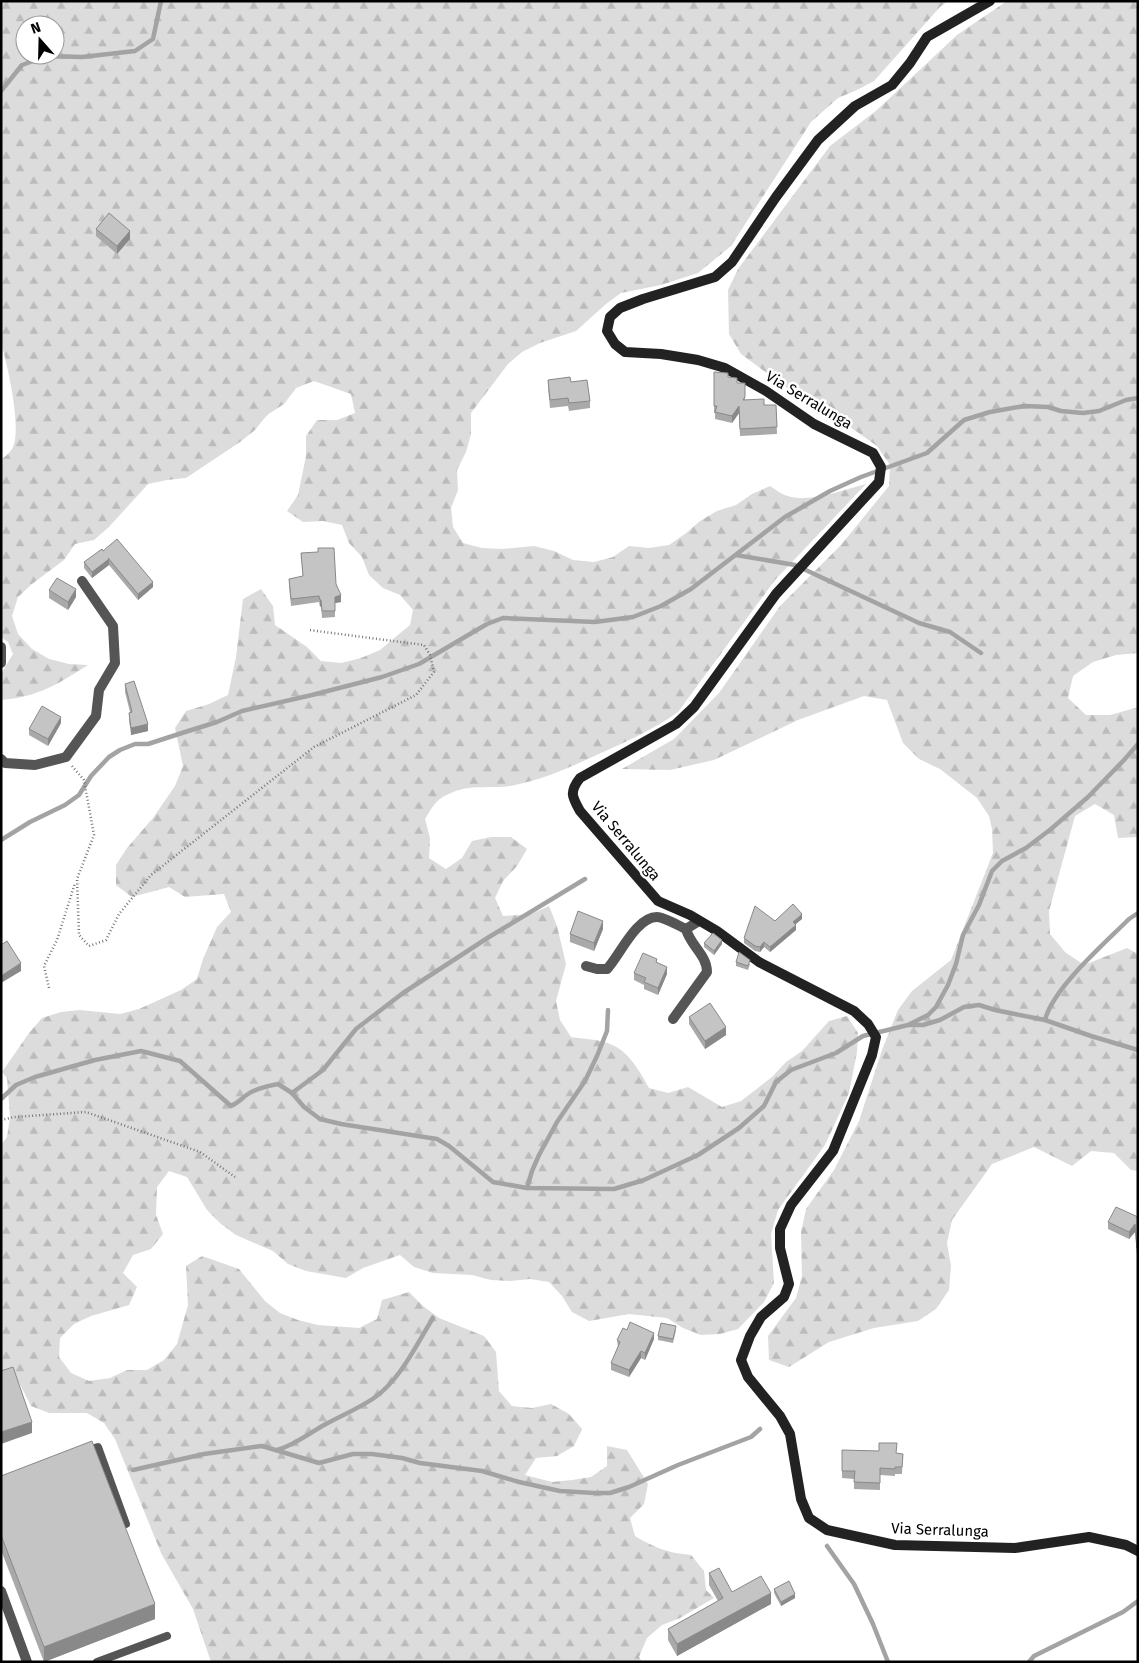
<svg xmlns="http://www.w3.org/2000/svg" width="1139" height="1663" font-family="'Fira Sans',sans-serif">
  <defs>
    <pattern id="forest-firs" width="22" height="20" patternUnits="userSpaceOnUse" patternTransform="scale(1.25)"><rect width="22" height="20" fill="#dcdcdc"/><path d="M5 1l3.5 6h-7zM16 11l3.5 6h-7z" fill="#bbb"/></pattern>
  </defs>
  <rect width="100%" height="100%" fill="#fff"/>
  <g fill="url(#forest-firs)" fill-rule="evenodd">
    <path d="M1,1H948L940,7L874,81L857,90L838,98L811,122L731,246L698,273L661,285L621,293L606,304L576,331L540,343L522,352L508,364L471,413V434L466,452L457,470L458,490L451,508L453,527L463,543L482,548L502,549L534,546L554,551L573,560L594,562L613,557L629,546L649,548L669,545L685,534L700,521L717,511L736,505L752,494L770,486C775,489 781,494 787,496C812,503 842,490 866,484L775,580L678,712C654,729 628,741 601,753C573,766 545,779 515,785C494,790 471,783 451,793C436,799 433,806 425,819L430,838L429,858L446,869L462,858L472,841L491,837H511L527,849L517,866L503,881L495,898L503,916L531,914L549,906L557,926L566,964L556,1001L560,1020L571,1037C583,1039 598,1039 610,1044C629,1051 640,1072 649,1088L668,1093L688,1087L722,1107L741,1101L772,1077L786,1062L802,1051L829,1021L847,1016L858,1033L857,1052L849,1093L825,1145L778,1210L771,1234L774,1283L764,1302L738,1329L720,1334L701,1335L683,1328L667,1318L629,1314L589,1321L572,1312L562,1296L549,1282L530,1279L510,1281L491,1280L472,1275L433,1273L414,1267L400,1255L363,1268L346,1278L306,1271L288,1264L273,1251L236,1235L221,1224L207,1210L187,1177L169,1171L157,1187L156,1215L163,1234L151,1249L133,1255L123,1273L137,1287L129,1305L91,1316L74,1324L60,1338L59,1357L71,1373L89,1381L110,1378L127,1370H147L164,1360L177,1344L188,1305L186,1266L202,1256L239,1269L265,1301L280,1313L298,1320L318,1325L359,1328L377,1319L382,1300L409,1292L423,1306L439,1318L484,1336L496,1352L499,1391L512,1406L532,1408L551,1404L569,1414L582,1429L574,1446L557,1456L536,1458L525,1475L552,1482L572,1480L591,1477L607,1466V1446L627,1450L648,1484L644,1504L630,1518L635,1536C655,1548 668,1553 691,1555L704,1571L706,1590L714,1598L680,1618L662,1625L647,1638L639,1657L642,1662H211L193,1609L161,1553L115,1439L104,1423L87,1413H49L31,1406L13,1371L1,1375V1145L7,1137L10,1117L7,1078L2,1072L29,1033L42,1018L61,1012L80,1010L120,1014L139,1009L181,990L197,979L203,959L217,927L231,912L224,894L185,897L169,887L132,897L116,885V865L127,848L153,818L175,786L183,766L175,728L186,711L209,704L228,695L236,657L243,599L261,589L273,606L275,625L307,647L321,661L341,663L361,658L380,650L410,625L413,610L400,595L383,588L369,575L362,557L349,543L342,525L323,521L303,522L287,511L298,495L306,456V436L317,420H337L355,413L351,394L314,381L296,388L284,404L267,415L255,430L240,442L186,478L167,480L148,484L109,527L94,540L75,544L64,560L32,584L18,597L12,616L18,634L32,649L49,659L69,664L88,665C58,684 38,697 1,700V674L13,654L8,642L1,637V460C5,457 9,453 12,449C23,431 7,363 1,343ZM25,25H55V55H25Z"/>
    <polygon points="1007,1 1138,1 1138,653 1116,655 1093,662 1073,676 1068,698 1086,715 1110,715 1135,708 1138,709 1138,837 1118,838 1114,815 1095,804 1075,816 1049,911 1050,934 1065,952 1084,965 1127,948 1138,954 1138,1171 1131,1170 1114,1153 1091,1151 1072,1166 1034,1147 992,1164 952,1220 947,1243 951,1266 949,1290 936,1309 918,1321 874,1328 829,1342 789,1367 769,1360 768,1336 796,1298 802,1276 801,1232 806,1209 834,1170 859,1121 882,1050 898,1010 912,991 951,960 993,853 992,829 989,816 977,798 940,769 919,759 903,743 887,700 864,696 798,720 714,760 670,770 622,769 674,739 719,693 780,606 841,545 889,486 890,465 877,446 846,424 794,393 741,354 729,334 728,290 738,269 830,146 877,110 957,35"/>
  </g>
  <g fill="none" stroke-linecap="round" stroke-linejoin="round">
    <g stroke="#a3a3a3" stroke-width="4.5">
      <polyline points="1,91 22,65 47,56 82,57 135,51 153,39 161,1"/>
      <polyline points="736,555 795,565 919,623 950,632 981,653"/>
      <polyline points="1,840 30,822 65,805 79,795 91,776 109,757 120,750 135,744 148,744 185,732 217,722 242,711 312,695 382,677 419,664 487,624 503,618 595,622 633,617 661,606 691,589 785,517 830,491 861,477 927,453 964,420 990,412 1024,406 1048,407 1061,411 1083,413 1099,411 1126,400 1138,398"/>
      <path d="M1045,1020C1053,988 1105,943 1129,919L1138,913"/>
      <polyline points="910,1024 928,1015 936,1007 948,985 956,964 963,935 979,905 992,871 1002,861 1026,848 1051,829 1088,797 1124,760 1138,744"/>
      <polyline points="292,1093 323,1070 356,1029 403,993 489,937 585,879"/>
      <path d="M1,1099L16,1085L35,1077L95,1060L141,1051L180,1061L231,1106C238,1103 242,1098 248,1094C257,1088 267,1086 278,1084L292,1093L304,1107L320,1119L341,1124L437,1139L449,1146L493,1182L527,1188L614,1189L644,1180L698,1155L739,1128L764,1106L776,1082L791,1070L836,1053L863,1036L908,1025H923L940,1020L964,1007L979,1005L995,1010L1045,1020L1091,1036L1138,1050"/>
      <polyline points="527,1188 532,1171 539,1155 557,1122 585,1081 597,1056 607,1031 608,1010"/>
      <path d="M277,1450C295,1445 308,1434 324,1425C340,1416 358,1409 374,1398C401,1379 416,1345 433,1318"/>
      <polyline points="133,1470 204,1454 262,1446 319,1463 353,1454 372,1454 402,1458 420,1463 482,1471 519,1482 560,1491 594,1493 610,1493 629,1487 678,1465 751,1437 760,1429"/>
      <polyline points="827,1546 854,1584 873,1624 888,1662"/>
      <polyline points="1029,1662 1034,1656 1123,1612 1138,1601"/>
    </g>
    <g stroke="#777" stroke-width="2.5" stroke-dasharray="1 2.5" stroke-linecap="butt">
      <polyline points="72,766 84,780 94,835 77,879 79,935 89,946 106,940 119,914 151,875 314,747 416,695 434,672 430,655 424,645 309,630"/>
      <polyline points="49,988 44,966 57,940 75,883"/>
      <polyline points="1,1120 14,1117 86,1112 200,1152 235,1177"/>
    </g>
    <g stroke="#555" stroke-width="8">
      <polyline points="87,1450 98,1447 126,1524"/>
      <polyline points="97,1662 167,1636"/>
    </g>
    <g stroke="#555" stroke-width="10">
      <polyline points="1,647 1,663"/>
      <polyline points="1,759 5,763 35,765 66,757 96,716 99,690 115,663 113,626 82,581"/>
      <path d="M586,966L597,969H607C620,955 636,917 657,917C664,917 679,926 686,929"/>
      <path d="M673,1019L707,972C707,955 690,945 686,929L699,921"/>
      <polyline points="1,1591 27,1662"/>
    </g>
    <path stroke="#222" stroke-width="10" d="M990,1L927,37L910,63L892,85L855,106L818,140L776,197L732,262L715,277L643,299L620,308L610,317L607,331L615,344L625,352L661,354L698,360L725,368L766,391L814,424L873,453L881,467L879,482L776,594L694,707L676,724L580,778C569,792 572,797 580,811L658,901L690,915L717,931L759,962L854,1011L868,1024L876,1037L872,1055L833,1151L791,1205L780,1229V1248L789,1284L784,1297L761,1317L750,1336L741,1360L748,1377L780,1416L790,1434L801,1499L809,1518L827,1530L895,1545L1015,1548L1089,1537L1126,1545L1138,1551"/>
  </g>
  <g fill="#a9a9a9">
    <polygon points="96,229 130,239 117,254 96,236"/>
    <polygon points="714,372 728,377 737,383 745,383 745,400 764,405 776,405 777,434 740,436 739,413 732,423 715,419 715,413 714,413"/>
    <polygon points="548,380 571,382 590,401 590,408 569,411 568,406 550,408 548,387"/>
    <polygon points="103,551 153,587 138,600 109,565 92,578 84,568 84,562"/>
    <polygon points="301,553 336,584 341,602 335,603 335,617 322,618 321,606 320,607 319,602 291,606 289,585 289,579 303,577"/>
    <polygon points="49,590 76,597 68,610 49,598"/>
    <polygon points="125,684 148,731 131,735 129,720 129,713 130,712 125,692"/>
    <polygon points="61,723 48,746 29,735 29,729"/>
    <polygon points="802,919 796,924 796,930 770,952 764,947 760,952 755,951 744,943 744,938 775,921"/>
    <polygon points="603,929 594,951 570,942 570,934"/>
    <polygon points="704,943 722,944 714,955 704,947"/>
    <polygon points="657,962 667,974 658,995 644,989 644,985 634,980 634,973"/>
    <polygon points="736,962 750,964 748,970 736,966"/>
    <polygon points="689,1017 726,1035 705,1049 689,1024"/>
    <polygon points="1138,1217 1137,1256 1135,1232 1129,1239 1108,1229 1108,1222"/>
    <polygon points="676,1330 673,1343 658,1340 658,1336"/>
    <polygon points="654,1339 645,1360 641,1358 629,1377 611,1370 611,1363 618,1347 617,1340"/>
    <polygon points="842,1450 903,1454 902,1474 895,1474 895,1476 880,1475 880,1490 854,1489 854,1479 842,1478"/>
    <polygon points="1,1476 155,1619 44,1662 1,1550"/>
    <polygon points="709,1573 732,1592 771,1604 677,1656 668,1640 668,1629 718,1601 709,1585"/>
    <polygon points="774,1589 795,1598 781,1606 774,1593"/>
  </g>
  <g fill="#898989">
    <polygon points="130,231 130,239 117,254 117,246"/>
    <polygon points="739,406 739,413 732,423 732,416"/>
    <polygon points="109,559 109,565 92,578 92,572"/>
    <polygon points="153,582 153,587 138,600 138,594"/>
    <polygon points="76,589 76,597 68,610 68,602"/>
    <polygon points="341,595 341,602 335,603 335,597"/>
    <polygon points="320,600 321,600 321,606 320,607"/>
    <polygon points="61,717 61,723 48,746 48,739"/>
    <polygon points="148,724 148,731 131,735 131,728"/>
    <polygon points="802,914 802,919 793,926 793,922"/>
    <polygon points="603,921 603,929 594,951 594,943"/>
    <polygon points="796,925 796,930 770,952 770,947"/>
    <polygon points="722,940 722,944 714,955 714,951"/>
    <polygon points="764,942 764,947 760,952 760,947"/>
    <polygon points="21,963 21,971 1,983 1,976"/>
    <polygon points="667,967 667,974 658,995 658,988"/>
    <polygon points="726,1027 726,1035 705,1049 705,1041"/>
    <polygon points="1135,1224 1135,1232 1129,1239 1129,1232"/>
    <polygon points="654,1333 654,1339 645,1360 645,1353"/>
    <polygon points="641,1351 641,1358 629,1377 629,1370"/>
    <polygon points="32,1422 32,1433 1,1444 1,1432"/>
    <polygon points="771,1593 771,1604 677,1656 677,1644"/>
    <polygon points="795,1594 795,1598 781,1606 781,1602"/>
    <polygon points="155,1604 155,1619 44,1662 44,1647"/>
  </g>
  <g fill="#c4c4c4" stroke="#898989">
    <polygon points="109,213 130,231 117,246 96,229"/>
    <polygon points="714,372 728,373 728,377 737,378 737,383 745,383 745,397 743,400 764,399 764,405 776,405 777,427 740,429 739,406 732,416 715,412 717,406 714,406"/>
    <polygon points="570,377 571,382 587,380 590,401 569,403 568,398 550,400 548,380"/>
    <polygon points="117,539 153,582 138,594 108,558 109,559 92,572 84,562 102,549 103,551"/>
    <polygon points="318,548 334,548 336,584 341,595 335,597 335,611 322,611 321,600 320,600 319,596 291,599 289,579 303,576 301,553 318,552"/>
    <polygon points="57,578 76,589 68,602 49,590"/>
    <polygon points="134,681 148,724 131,728 129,713 132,712 125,684"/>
    <polygon points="42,706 61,717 48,739 29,729"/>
    <polygon points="793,904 802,914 793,922 796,925 770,947 764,942 760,947 755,946 744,938 755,906 775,921"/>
    <polygon points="578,911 603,921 594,943 570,934"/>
    <polygon points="713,933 722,940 714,951 704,943"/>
    <polygon points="7,941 21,963 1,976 1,945"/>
    <polygon points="739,952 750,960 748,966 736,962"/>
    <polygon points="643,953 657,959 656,962 667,967 658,988 644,982 646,978 634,973"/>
    <polygon points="710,1003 726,1027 705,1041 689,1017"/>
    <polygon points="1116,1207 1138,1217 1137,1248 1135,1224 1129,1232 1108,1222"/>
    <polygon points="630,1322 654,1333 645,1353 641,1351 629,1370 611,1363 620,1342 617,1340 623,1328 627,1330"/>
    <polygon points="661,1323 676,1326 673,1339 658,1336"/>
    <polygon points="13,1367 32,1422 1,1432 1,1371"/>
    <polygon points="92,1441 155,1604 44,1647 1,1535 1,1476"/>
    <polygon points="879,1443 897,1443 896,1453 903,1454 902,1467 895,1467 895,1469 880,1468 880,1483 854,1482 855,1471 842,1471 842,1450 879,1451"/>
    <polygon points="719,1568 732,1592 761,1576 771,1593 677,1644 668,1629 723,1598 709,1573"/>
    <polygon points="789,1581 795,1594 781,1602 774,1589"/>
  </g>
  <g text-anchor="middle" stroke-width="5" stroke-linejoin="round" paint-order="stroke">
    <g font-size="15" fill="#000" stroke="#fff">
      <text transform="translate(809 400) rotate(31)" y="5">Via Serralunga</text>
      <text transform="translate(626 841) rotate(50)" y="5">Via Serralunga</text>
      <text transform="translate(940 1530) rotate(2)" y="5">Via Serralunga</text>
    </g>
  </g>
  <rect width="1139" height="1663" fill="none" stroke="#000000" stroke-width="5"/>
  <g transform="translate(40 40) rotate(340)"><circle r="24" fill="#ffffff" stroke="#999999"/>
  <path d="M0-4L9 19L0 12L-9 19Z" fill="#000000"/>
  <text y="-8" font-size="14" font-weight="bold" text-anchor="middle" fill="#000000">N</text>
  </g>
</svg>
